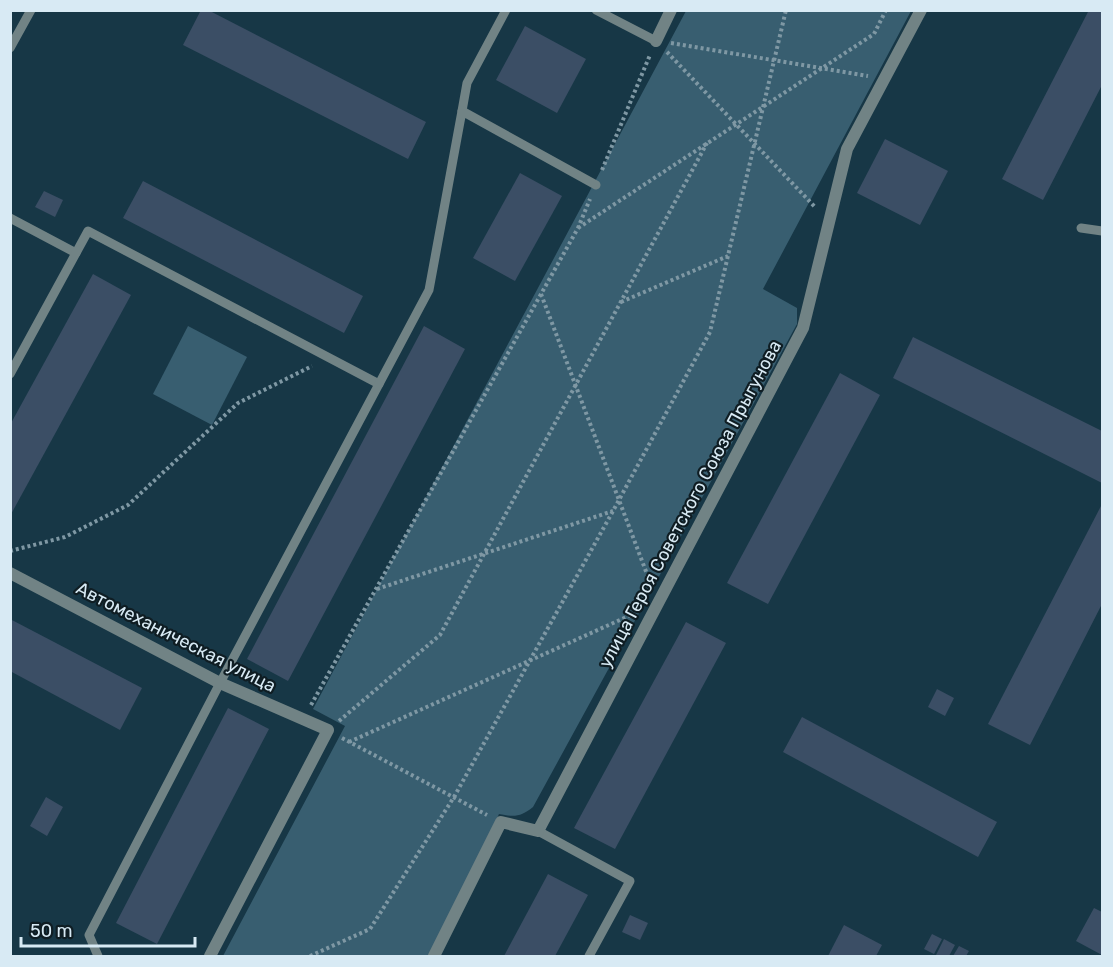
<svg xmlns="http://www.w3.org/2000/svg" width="1113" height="967" font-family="Rubik,sans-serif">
  <rect width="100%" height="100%" fill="#173746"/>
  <g fill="#385e70">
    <path d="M686,11H911L763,289L797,308V324L533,807C521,817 514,817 499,814L429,956H223L345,726L313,709Z"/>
    <polygon points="188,326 247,357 212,425 153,394"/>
  </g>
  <g fill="#3b4e65">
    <polygon points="201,10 208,10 426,122 408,159 183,45"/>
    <polygon points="1089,10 1102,10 1102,85 1043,200 1002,179"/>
    <polygon points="525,26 586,59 557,113 496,80"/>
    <polygon points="885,139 948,171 920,225 857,193"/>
    <polygon points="520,173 562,196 515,281 473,258"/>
    <polygon points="143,181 363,296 344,333 123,218"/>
    <polygon points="44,191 63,200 55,217 35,207"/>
    <polygon points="93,274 131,295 10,516 10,425"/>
    <polygon points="424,326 465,349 288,681 247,659"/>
    <polygon points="913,337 1102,431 1102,483 893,378"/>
    <polygon points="840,373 880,395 768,604 727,583"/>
    <polygon points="1101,506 1102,507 1102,604 1030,745 988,724"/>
    <polygon points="10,619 142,688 120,730 10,671"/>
    <polygon points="686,622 726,643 615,849 574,828"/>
    <polygon points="937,689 954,698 945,716 928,707"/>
    <polygon points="228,708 269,729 157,944 116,923"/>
    <polygon points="802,717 997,822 978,857 783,752"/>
    <polygon points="46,797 63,807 47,836 30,826"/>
    <polygon points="548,874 588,895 555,956 504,956"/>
    <polygon points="1094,908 1102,912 1102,955 1076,941"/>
    <polygon points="630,915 648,923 640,940 622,932"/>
    <polygon points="844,925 882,945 876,956 828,956"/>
    <polygon points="932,934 942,939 934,954 924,949"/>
    <polygon points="944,939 955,945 949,956 939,956 936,955"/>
    <polygon points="959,946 969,951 966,956 953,956"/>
  </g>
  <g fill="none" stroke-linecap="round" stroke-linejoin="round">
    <g stroke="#7f98a4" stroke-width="4" stroke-dasharray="3 3" stroke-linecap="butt">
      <polyline points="671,43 868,76"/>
      <polyline points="667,52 815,207"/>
      <polyline points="602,170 650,55"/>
      <polyline points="578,228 874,34 886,10"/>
      <polyline points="541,294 650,582"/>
      <polyline points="621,302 728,256"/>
      <polyline points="10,551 65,537 128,505 238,403 312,366"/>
      <polyline points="377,589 613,511"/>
      <polyline points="311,705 578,228 590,199"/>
      <polyline points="339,721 440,635 707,143"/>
      <polyline points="342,738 487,815"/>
      <polyline points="349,742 631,615"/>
      <polyline points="310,956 370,929 454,797 613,511 710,332 786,10"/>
    </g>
    <g stroke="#718385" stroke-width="9">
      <polyline points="596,10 656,41"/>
      <polyline points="10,48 31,10"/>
      <polyline points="462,111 467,83 506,10"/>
      <polyline points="10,218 76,253"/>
      <polyline points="1081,228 1102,231"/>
      <polyline points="10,374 88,231 379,384"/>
      <polyline points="538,831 630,881 589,956"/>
      <polyline points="98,956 89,935 220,683 429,290 462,111 596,185"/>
    </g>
    <g stroke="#718385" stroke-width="12">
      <polyline points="656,41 671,10"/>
      <polyline points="10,573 220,683 328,730 210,956"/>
      <polyline points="434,956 501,822 538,831 803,328 847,149 921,10"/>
    </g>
  </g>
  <g text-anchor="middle" stroke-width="4.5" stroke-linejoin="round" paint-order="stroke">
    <g font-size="18" fill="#d8eaf4" stroke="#0f1d23">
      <text transform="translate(690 504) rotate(-62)" y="6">улица Героя Советского Союза Прыгунова</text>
      <text transform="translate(176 637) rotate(27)" y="6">Автомеханическая улица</text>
    </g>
  </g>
  <rect width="1113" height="967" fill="none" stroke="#d8eaf4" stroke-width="24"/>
  <path d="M21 937v9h174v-9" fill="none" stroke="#d8eaf4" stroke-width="3"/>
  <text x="30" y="937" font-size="18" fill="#d8eaf4" stroke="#0f1d23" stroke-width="4.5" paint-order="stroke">50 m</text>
</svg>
